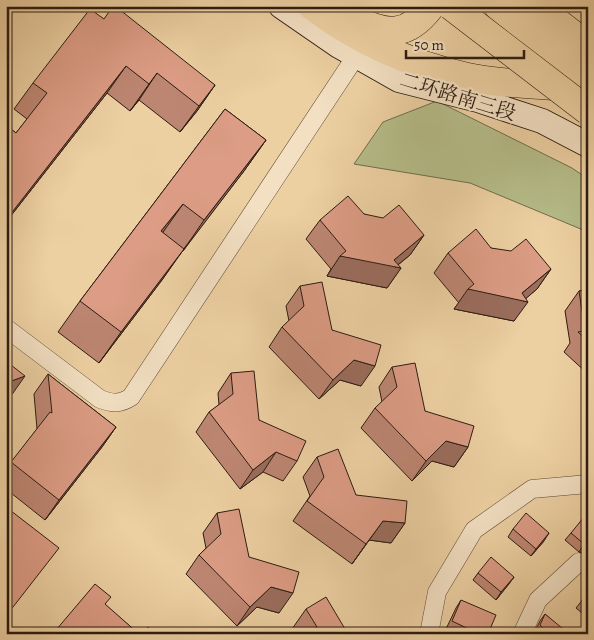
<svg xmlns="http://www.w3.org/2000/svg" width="594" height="640" font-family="Alegreya,'Noto Serif SC',serif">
  <rect width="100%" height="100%" fill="#edd0a2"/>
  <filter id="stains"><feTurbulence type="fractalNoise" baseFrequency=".004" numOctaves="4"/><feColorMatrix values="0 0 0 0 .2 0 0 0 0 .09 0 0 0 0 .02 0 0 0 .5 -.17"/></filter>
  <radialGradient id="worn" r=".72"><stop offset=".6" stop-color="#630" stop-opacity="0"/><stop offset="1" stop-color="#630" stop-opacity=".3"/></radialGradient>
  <polygon fill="#b5bc88" stroke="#706c4c" points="437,101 572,168 588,179 588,232 470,183 354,164 383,122"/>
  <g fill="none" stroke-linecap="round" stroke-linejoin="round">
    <g stroke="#5c4935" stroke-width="19">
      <g id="street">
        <path d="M6,328L100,399C113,404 120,404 131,397L356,56"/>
        <polyline points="429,634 437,592 474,530 532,489 588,484"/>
        <polyline points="522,634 538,600 579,562 588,565"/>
      </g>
    </g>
    <g stroke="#2c1c11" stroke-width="26">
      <polyline id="secondary" points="281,6 339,46 399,80 478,100 542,121 588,145"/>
    </g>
    <g stroke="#2c1c11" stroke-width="29">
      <g id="primary">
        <path d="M312,6C359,42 410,64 467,77C499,84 534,84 566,87"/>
        <path d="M354,19C387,35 407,38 431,6"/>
      </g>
    </g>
    <g stroke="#2c1c11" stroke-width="29">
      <g id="highway">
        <polyline points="498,6 588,78"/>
        <polyline points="536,6 588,46"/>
      </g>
    </g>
    <use href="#street" stroke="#f3e0c3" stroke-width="18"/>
    <use href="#secondary" stroke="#f3e0c3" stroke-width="24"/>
    <use href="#primary" stroke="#edd0a2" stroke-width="28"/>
    <use href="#highway" stroke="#edd0a2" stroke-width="28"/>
    <g stroke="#2c1c11" stroke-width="29" stroke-linecap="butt">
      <polyline id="highway-bridge" points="451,6 588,111"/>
    </g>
    <use href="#highway-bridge" stroke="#edd0a2" stroke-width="28"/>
  </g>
  <g fill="#bd8672" stroke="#2c1c11">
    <polygon points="104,19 215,85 197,111 180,132 139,100 130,111 107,93 6,222 6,125 16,133 27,119 14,109 33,83"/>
    <polygon points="225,109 266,140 244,171 182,251 162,280 99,363 58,332 80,301"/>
    <polygon points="364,214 424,235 410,255 398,265 401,268 387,288 327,276 331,269 306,239 320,220"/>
    <polygon points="491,248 551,269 537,289 526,298 514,321 454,309 459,303 434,273 448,253"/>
    <polygon points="300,286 332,330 361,386 340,380 319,399 269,347 282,327 289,321 286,306"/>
    <polygon points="588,290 588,374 564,352 570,343 565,311 579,291"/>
    <polygon points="392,367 425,411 468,447 454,467 432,461 412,481 361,428 375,408 382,402 379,387"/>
    <polygon points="231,373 259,420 297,461 283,481 263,472 240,489 196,432 209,412 219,405 218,393"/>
    <polygon points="48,374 116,427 102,447 45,520 6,489 6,469 37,429 34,394"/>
    <polygon points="317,457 356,495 405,523 391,543 369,540 352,564 293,521 310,496 303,477"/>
    <polygon points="217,513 249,557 279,613 257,607 237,626 186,574 199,555 206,548 203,533"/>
    <polygon points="588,520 588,554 579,552 565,540 571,533"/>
    <polygon points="513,529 544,541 531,556 508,537"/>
    <polygon points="478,573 514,577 496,600 473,580"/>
    <polygon points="588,593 588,618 576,608"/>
    <polygon points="461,600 488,634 457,634 446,629 456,608"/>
    <polygon points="105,605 139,634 54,634 56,630"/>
    <polygon points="306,609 348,634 295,634 292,629"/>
    <polygon points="545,614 567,634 535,634 534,633 540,621"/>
  </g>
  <g fill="#9a6d5d" stroke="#2c1c11">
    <polygon points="126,66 107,93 6,222 6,220"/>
    <polygon points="157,73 139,100 130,111 149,84"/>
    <polygon points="215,85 197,111 180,132 199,106"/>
    <polygon points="266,140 244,171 183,251 204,220"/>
    <polygon points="183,204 161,235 161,231"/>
    <polygon points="424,235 410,255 395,267 401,268 387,288 327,276 340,256 394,260"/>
    <polygon points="184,249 162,280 99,363 121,332"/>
    <polygon points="551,269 537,289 523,301 528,302 514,321 454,309 468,289 522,293"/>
    <polygon points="354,360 375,366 361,386 340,380 319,399 333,380"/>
    <polygon points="25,376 6,403 6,383"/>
    <polygon points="116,427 102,447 45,520 59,500"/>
    <polygon points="446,441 468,447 454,467 432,461 412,481 426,461"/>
    <polygon points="276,452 263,472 240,489 253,470"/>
    <polygon points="383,521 405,523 391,543 369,540 352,564"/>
    <polygon points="549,533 544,541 531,556 536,549"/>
    <polygon points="584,544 588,545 588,554 579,552"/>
    <polygon points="514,577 509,584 496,600 501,592"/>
    <polygon points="271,587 293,593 279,613 257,607 237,626 250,607"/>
  </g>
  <g fill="#dc9c85" stroke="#2c1c11">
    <polygon points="113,6 115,6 215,85 199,106 157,73 149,84 126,66 6,220 6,125 16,133 47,93 33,83 90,9 104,19"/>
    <polygon points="225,109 266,140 204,220 183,204 161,231 184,249 121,332 80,301"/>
    <polygon points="348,196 364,214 383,218 399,205 424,235 394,260 401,268 340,256 346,251 320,220"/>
    <polygon points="476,229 491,248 511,251 526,239 551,269 522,293 528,302 468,289 474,284 448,253"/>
    <polygon points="322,282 332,330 381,345 375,366 354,360 333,380 282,327 304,306 300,286"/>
    <polygon points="588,290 588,341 578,332 585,331 579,291"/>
    <polygon points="6,361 25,376 6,383"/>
    <polygon points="415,363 425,411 474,426 468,447 446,441 426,461 375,408 397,387 392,367"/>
    <polygon points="254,371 259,420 306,441 297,461 276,452 253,470 209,412 233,394 231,373"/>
    <polygon points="48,374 116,427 59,500 11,462 50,412 52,413"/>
    <polygon points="338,449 356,495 407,501 405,523 383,521 366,544 307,501 324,477 317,457"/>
    <polygon points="6,507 59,548 6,616"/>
    <polygon points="239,509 249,557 299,572 293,593 271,587 250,607 199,555 221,534 217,513"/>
    <polygon points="526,513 549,533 536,549 513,529"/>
    <polygon points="584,517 588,520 588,545 584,544 571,533"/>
    <polygon points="491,557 514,577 501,592 478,573"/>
    <polygon points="95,584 111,597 105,604 139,634 83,634 78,630 74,634 61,634 56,630"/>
    <polygon points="588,593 588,606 581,601"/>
    <polygon points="326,597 348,634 314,634 317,627 306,609"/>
    <polygon points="461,600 496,615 488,634 479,634 452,621"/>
    <polygon points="545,614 568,633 567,634 549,634 540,625"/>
    <polygon points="148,627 156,634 142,634"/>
  </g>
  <g text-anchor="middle" stroke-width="4.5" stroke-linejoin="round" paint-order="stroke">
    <g font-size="20" fill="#2c1c11" stroke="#f3e0c3">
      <text transform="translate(458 96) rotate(17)" y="7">二环路南三段</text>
    </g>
  </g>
  <rect width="594" height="640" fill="none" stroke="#edd0a2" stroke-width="25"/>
  <rect x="8" y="8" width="579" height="625" fill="none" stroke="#2c1c11" stroke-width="2.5"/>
  <rect x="12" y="12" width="569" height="615" fill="none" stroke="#2c1c11"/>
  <path d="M406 50v8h118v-8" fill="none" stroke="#2c1c11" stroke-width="2.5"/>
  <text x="414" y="50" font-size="15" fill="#2c1c11" stroke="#f3e0c3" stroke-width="4" paint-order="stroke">50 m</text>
  <rect width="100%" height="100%" filter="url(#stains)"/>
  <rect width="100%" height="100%" fill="url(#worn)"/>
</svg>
